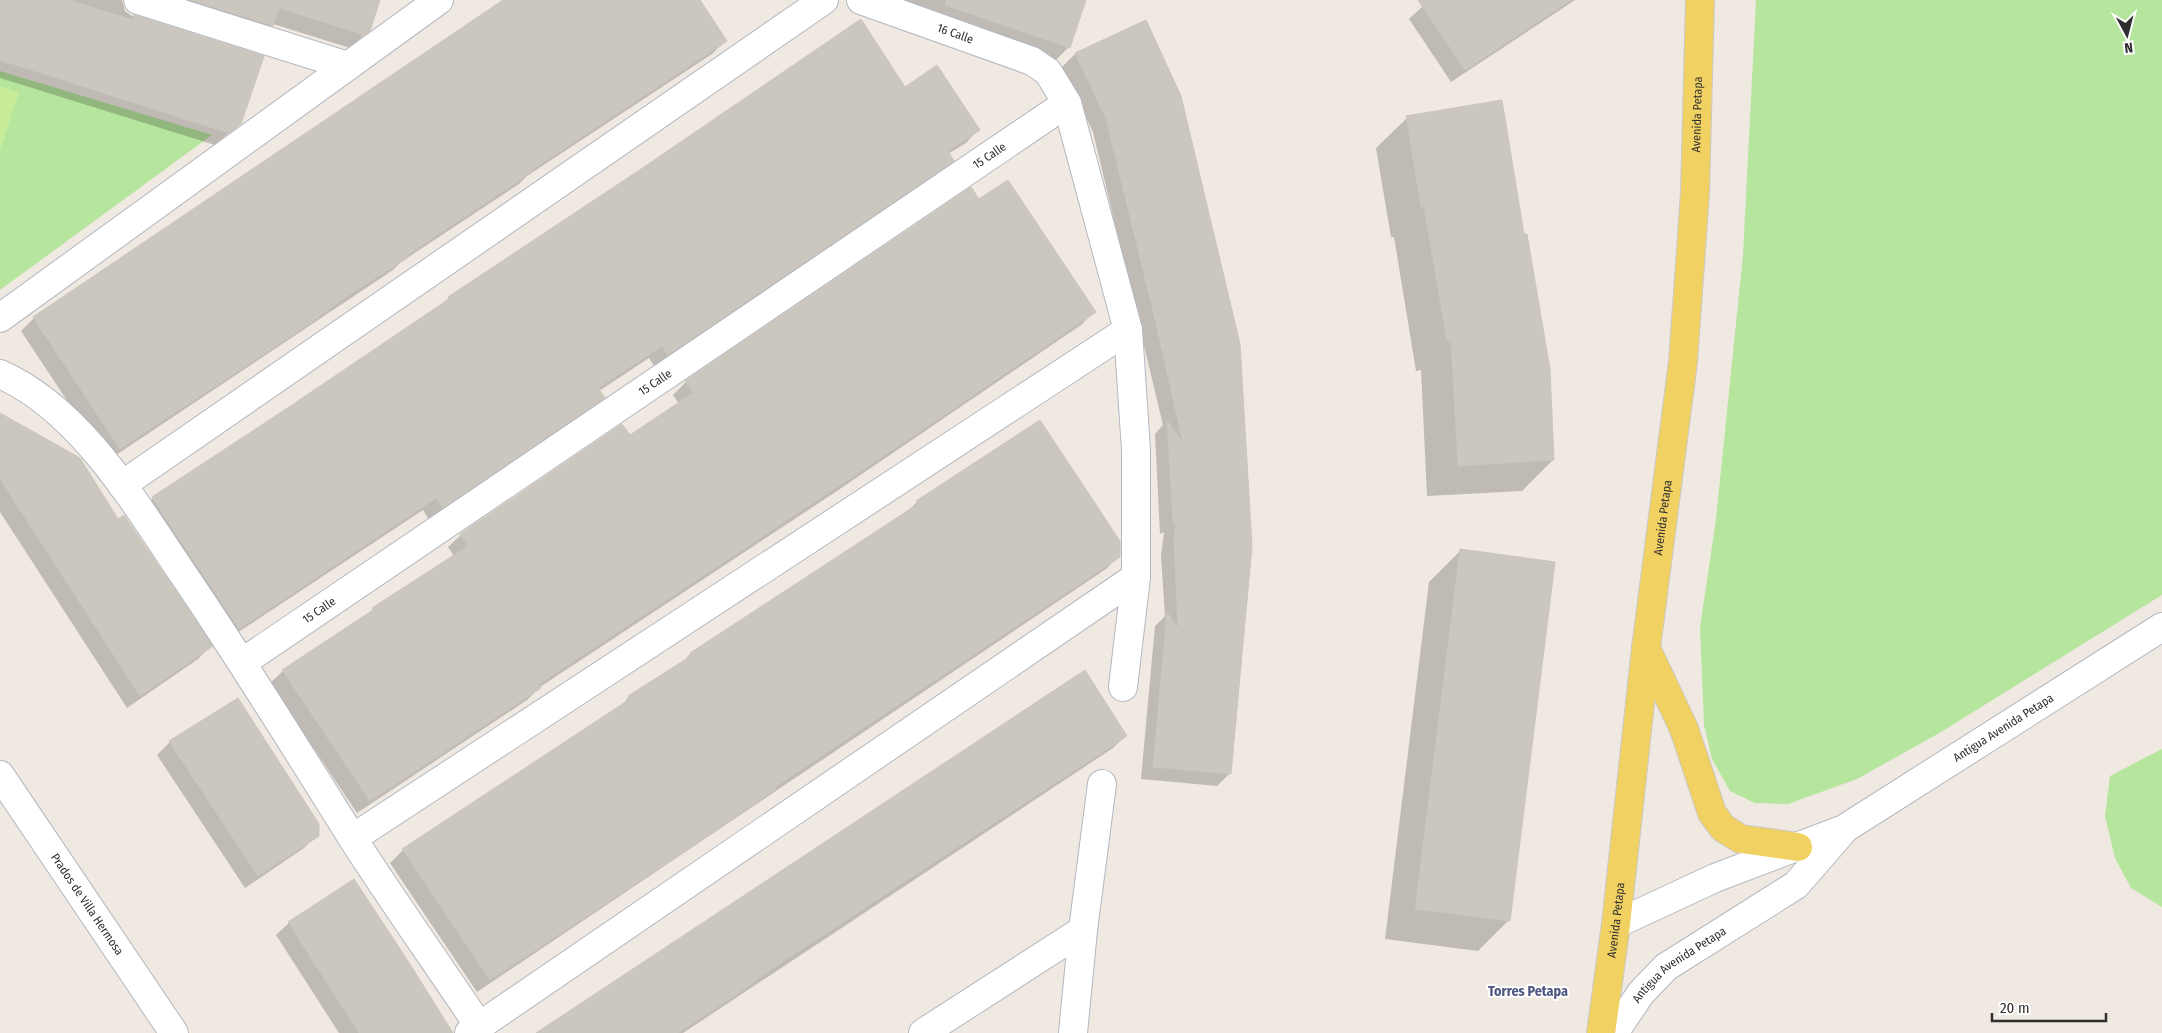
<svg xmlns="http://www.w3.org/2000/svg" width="2162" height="1033" font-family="'Fira Sans Condensed',sans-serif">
  <rect width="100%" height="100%" fill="#efe9e1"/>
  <g fill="#b6e59e">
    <polygon points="1756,0 2162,0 2162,595 1941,732 1857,779 1788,804 1755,803 1730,791 1712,759 1704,725 1700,628 1716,519 1743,255"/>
    <polygon points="0,71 212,135 0,290"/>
    <polygon points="2162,749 2162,907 2131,888 2115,858 2105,816 2110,776"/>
  </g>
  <polygon fill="#c9ec9a" points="0,86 19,92 0,151"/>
  <g fill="#0003">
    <polygon points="0,0 122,0 125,11 132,16 262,57 240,123 215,145 0,78"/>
    <polygon points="137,0 379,0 369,30 350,48 273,24 259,38"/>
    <polygon points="507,0 698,0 725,41 712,54 527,176 519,184 401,262 393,270 107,461 21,331 34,318"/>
    <polygon points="878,0 1085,0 1069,47 1056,60"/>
    <polygon points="1419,0 1575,0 1451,82 1409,19 1423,6"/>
    <polygon points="1145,22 1230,773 1217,786 1141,779 1155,626 1165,616 1161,556 1164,532 1160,534 1155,434 1163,425 1093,132 1062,67 1075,54"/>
    <polygon points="904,88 978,130 966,143 948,154 953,161 940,173 655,367 649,358 599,391 603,398 590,410 429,520 423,510 225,641 140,511 153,498 290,408 441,305 449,298"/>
    <polygon points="1407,118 1523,236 1553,460 1522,491 1427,496 1421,370 1416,371 1394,237 1391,237 1376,148"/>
    <polygon points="979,200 1094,312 1081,325 837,491 540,687 527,700 357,813 270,683 283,671 454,556 448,547 461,535 629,437 679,404 673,395 686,382"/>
    <polygon points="0,414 118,521 211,646 198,659 127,708 0,512"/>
    <polygon points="917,502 1119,556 1106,569 477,992 390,863 403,850 619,708 629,697 681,664 690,654 904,515"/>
    <polygon points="1460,551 1509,920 1478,951 1385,939 1429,582"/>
    <polygon points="238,700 317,835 304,848 245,888 157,755 170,742"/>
    <polygon points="1126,735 1113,748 683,1033 539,1033"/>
    <polygon points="289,923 437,1033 339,1033 276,935"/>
  </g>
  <g fill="#cbc7bf" stroke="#cbc5ba">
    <polygon points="0,0 69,0 133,20 134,15 264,56 241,124 229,133 0,60"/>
    <polygon points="190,0 380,0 370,31 364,35 279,8 273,26"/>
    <polygon points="503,0 700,0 727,41 532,170 533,171 406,256 407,258 343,299 312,322 120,449 33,317"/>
    <polygon points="946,0 1086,0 1070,48 945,5"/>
    <polygon points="1418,0 1571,0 1465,70"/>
    <polygon points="861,19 905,87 937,65 980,130 948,151 954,161 668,355 662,346 598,388 605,398 443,508 436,498 239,629 152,497 289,407 449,299 448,297 641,169"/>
    <polygon points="1146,20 1181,96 1240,344 1252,546 1231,774 1153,767 1167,612 1178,628 1174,542 1176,521 1173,523 1167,420 1183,443 1153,311 1106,119 1075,53"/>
    <polygon points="1502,100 1524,234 1527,234 1550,369 1554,460 1458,466 1451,340 1447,341 1424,207 1421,207 1406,116"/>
    <polygon points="1008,180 1096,312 851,478 539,684 541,688 370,801 282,670 373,610 372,608 468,546 460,534 622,424 630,435 693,393 685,381 971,187 979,199"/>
    <polygon points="0,413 80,458 118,519 124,515 213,646 140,696 0,479"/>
    <polygon points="1040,420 1120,541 1120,557 775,787 776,789 681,854 490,980 402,849 630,699 628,696 691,656 690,653 918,504 916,501"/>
    <polygon points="1460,549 1555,562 1510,921 1415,909"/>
    <polygon points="1085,670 1127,736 773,968 742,991 678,1033 536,1033"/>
    <polygon points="238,698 319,824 319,836 258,876 169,741"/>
    <polygon points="354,879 408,961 453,1033 359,1033 288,922"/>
  </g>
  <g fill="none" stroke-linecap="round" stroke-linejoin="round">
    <g stroke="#b4b7c1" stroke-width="30">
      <g id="street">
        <polyline points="138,0 348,66"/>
        <path id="s1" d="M861,0L1032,61L1048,72L1067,103L1128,330L1136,450V577L1123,687"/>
        <polyline points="0,318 439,0"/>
        <path d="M0,374C80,409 135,503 183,574C241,659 296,748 351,836C392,900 437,963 479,1026"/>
        <polyline points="122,485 824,0"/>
        <path id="s2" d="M243,662L1067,103"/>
        <polyline points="353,838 1128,330"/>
        <polyline points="469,1033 1136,577"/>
        <polyline points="923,1033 1083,930"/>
        <polyline points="1073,1033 1083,930 1102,784"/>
      </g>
    </g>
    <g stroke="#b4b7c1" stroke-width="30">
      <g id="secondary">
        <path id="s3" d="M0,775L174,1033"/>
        <path id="s4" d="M1616,924L1715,878L1844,829L2162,627"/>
        <path id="s5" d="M1614,1033L1641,993L1666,967L1796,885L1842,832"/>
      </g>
    </g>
    <g stroke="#c9c9c9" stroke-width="30">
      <g id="primary">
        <polyline points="1646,648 1684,729 1712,813 1723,828 1741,839 1798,847"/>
        <path id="s6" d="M1601,1033L1616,924L1646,648L1683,362L1695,193L1700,0"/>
      </g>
    </g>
    <use href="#street" stroke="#fff" stroke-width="28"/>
    <use href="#secondary" stroke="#fff" stroke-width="28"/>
    <use href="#primary" stroke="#f2d163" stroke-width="28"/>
  </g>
  <g text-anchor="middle" stroke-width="4" stroke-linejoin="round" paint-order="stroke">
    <g font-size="12" fill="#2e2e2e" stroke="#fff">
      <text dy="4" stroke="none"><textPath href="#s1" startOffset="100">16 Calle</textPath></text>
      <text dy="4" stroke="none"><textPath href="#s6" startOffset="924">Avenida Petapa</textPath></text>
      <text dy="4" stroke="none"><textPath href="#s2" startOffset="902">15 Calle</textPath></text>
      <text dy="4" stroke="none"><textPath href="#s2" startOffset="498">15 Calle</textPath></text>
      <text dy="4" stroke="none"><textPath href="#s6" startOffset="519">Avenida Petapa</textPath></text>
      <text dy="4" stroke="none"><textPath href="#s2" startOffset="92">15 Calle</textPath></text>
      <text dy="4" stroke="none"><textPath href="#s4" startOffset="436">Antigua Avenida Petapa</textPath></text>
      <text dy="4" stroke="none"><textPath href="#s3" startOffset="156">Prados de Villa Hermosa</textPath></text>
      <text dy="4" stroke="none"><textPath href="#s6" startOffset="114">Avenida Petapa</textPath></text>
      <text dy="4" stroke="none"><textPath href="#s5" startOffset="96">Antigua Avenida Petapa</textPath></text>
    </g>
    <g font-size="14" font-weight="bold" fill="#4d5680" stroke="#fff">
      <text x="1528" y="996">Torres Petapa</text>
    </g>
  </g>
  <g transform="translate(2127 35) rotate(173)" stroke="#ffffff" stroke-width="4" paint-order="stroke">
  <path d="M0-4L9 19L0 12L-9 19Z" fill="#2e2e2e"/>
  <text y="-8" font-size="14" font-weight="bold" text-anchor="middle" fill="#2e2e2e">N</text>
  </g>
  <path d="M1992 1013v8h114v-8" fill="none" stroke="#2e2e2e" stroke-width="2.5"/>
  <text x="2000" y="1013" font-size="15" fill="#2e2e2e" stroke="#ffffff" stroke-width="4" paint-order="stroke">20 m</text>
</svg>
